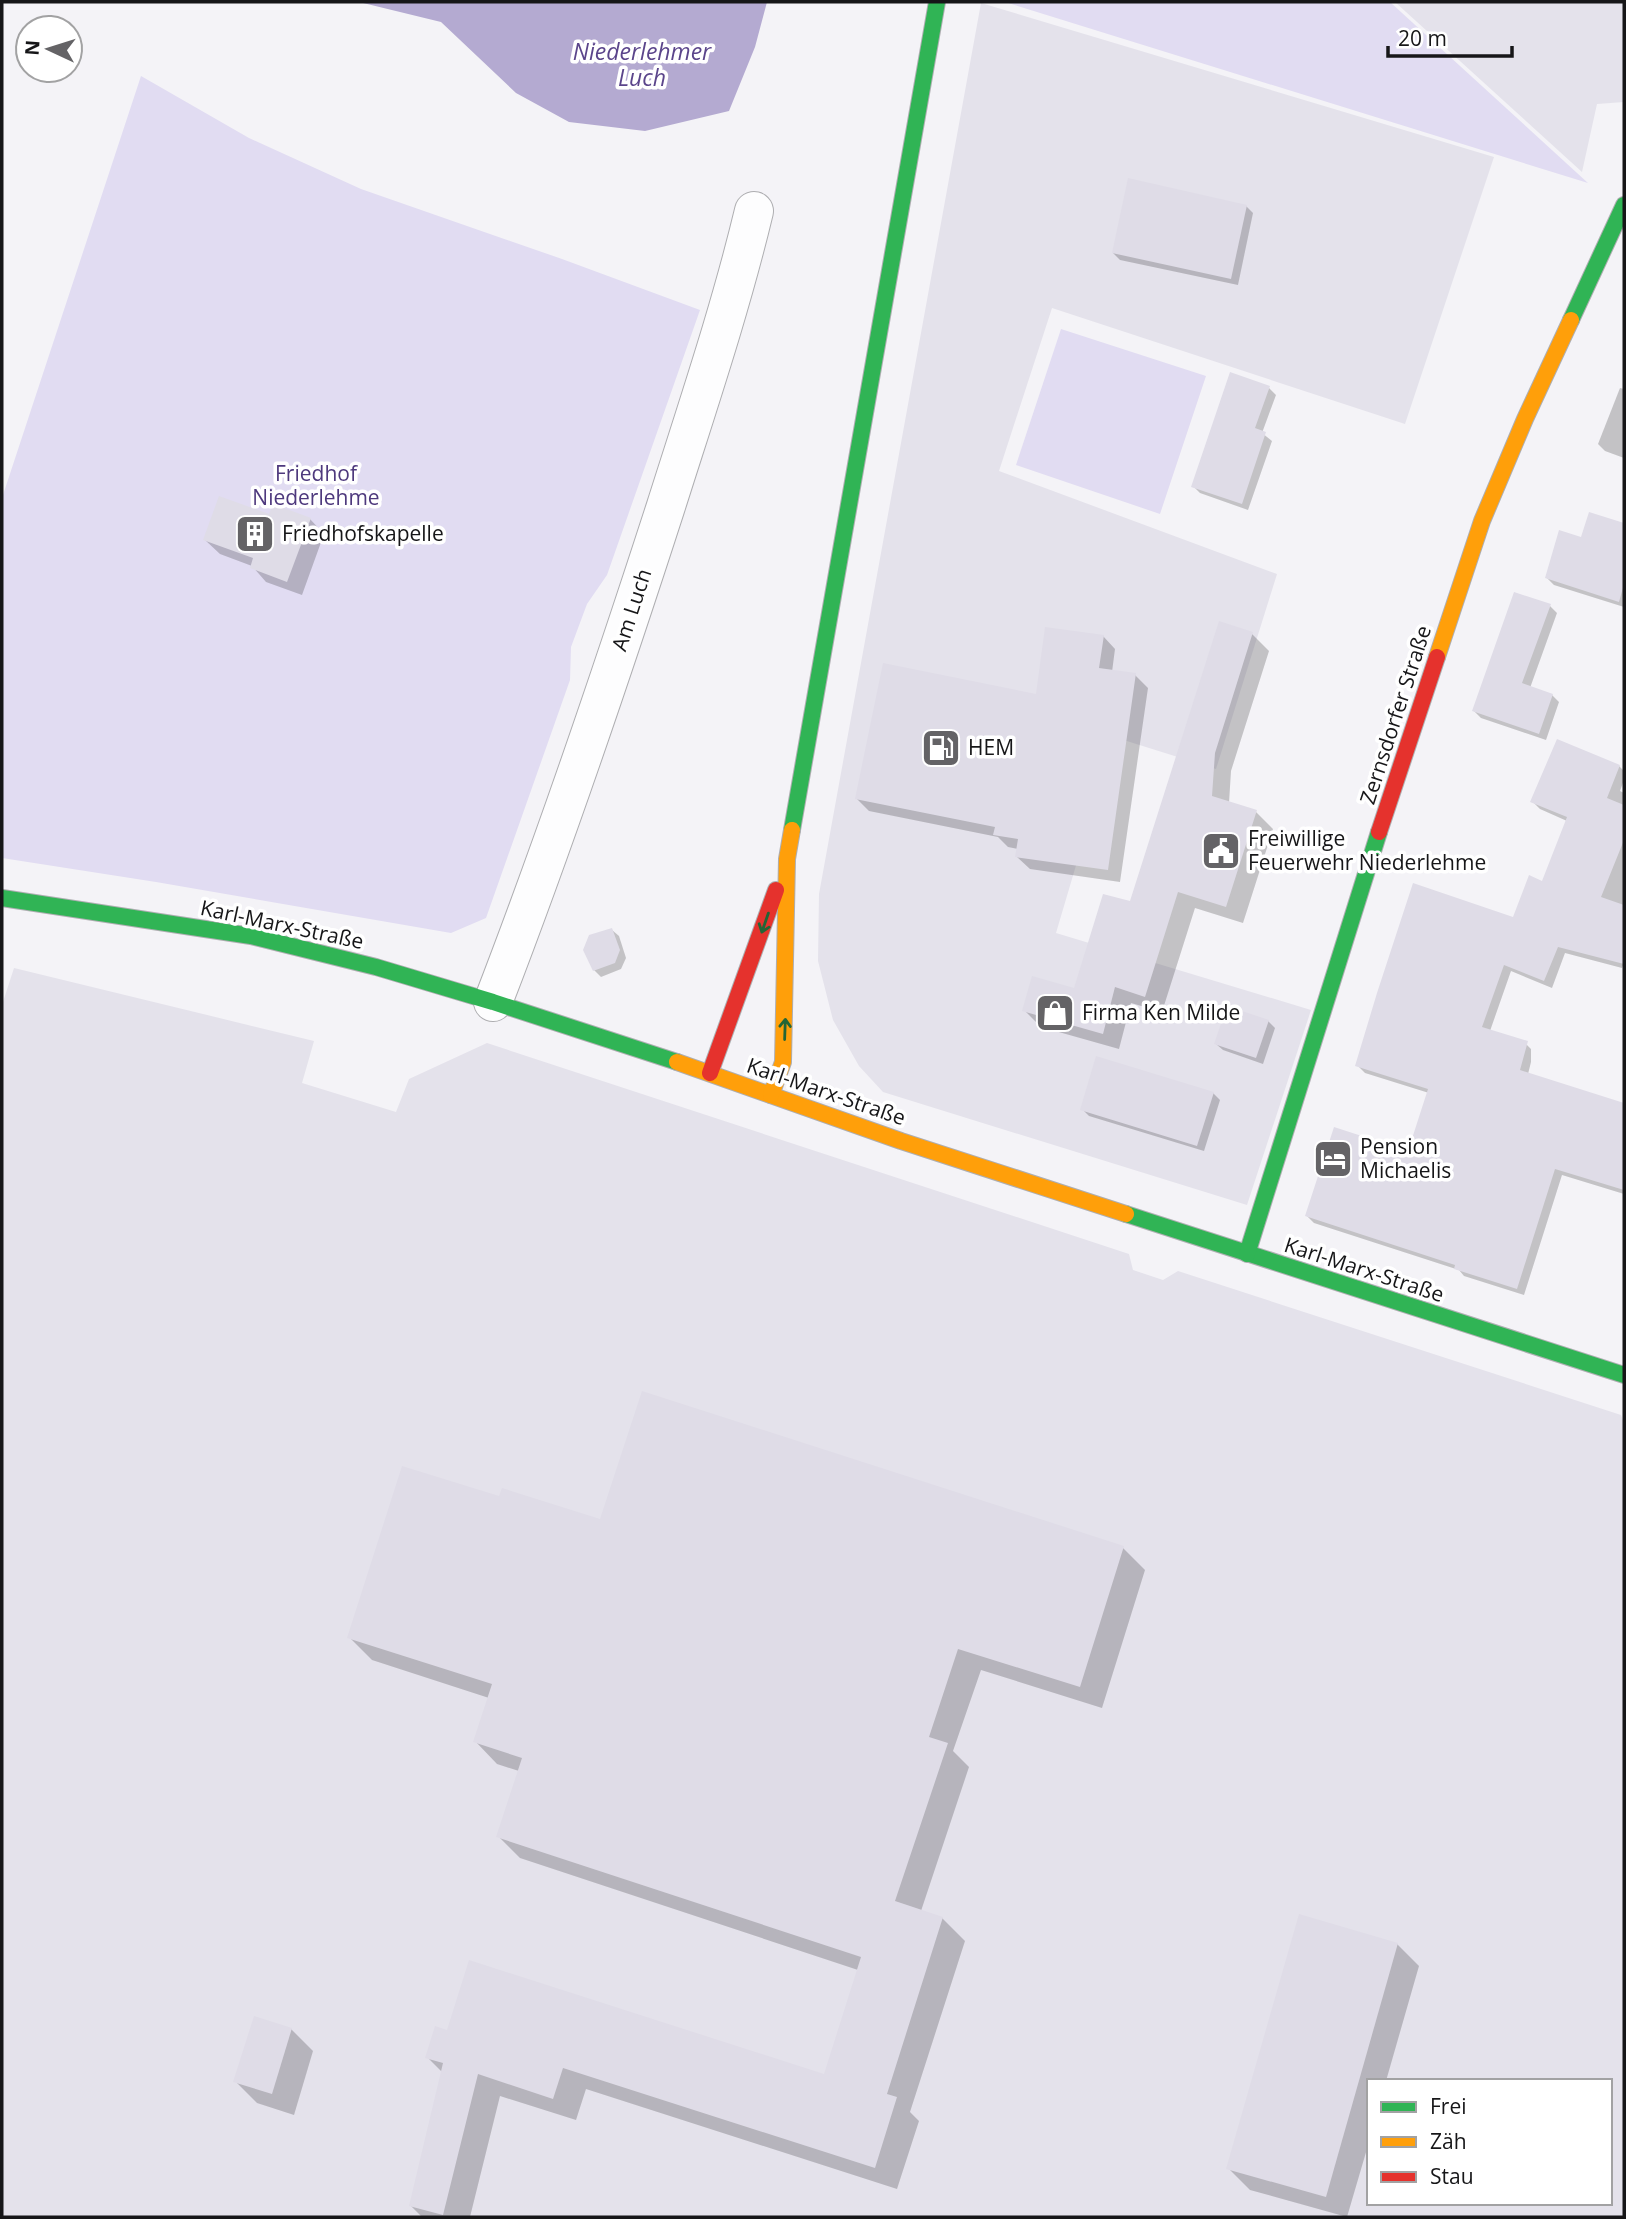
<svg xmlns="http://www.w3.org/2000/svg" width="1626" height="2219" font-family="'Open Sans',sans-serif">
  <rect width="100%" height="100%" fill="#f4f3f7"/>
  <g fill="#e4e2eb" fill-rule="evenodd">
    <polygon points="1395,2 1624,2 1624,102 1597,104 1582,172"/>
    <polygon points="981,3 1494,157 1405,424 1052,308 999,471 1277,574 1216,769 1114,737 1056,933 1311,1010 1247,1205 883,1092 859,1066 833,1020 818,961 819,894"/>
    <path d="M14,968L314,1041L302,1083L396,1112L409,1079L487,1043L1129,1254L1133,1270L1163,1280L1178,1271L1621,1415L1624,1423V2217H2V1005ZM1369,2081H1610V2203H1369Z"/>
  </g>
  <g fill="#e1dcf2">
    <polygon points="1005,2 1390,2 1588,183"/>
    <polygon points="141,76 249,138 361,189 562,259 700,310 607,575 587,604 571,647 570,680 486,918 451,933 156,882 2,858 2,498"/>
    <polygon points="1061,329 1206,376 1160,514 1016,465"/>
  </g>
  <polygon fill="#b4aad1" points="359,2 767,2 755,47 729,111 645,131 569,122 516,93 441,22"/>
  <g fill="#0003">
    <polygon points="1246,206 1253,213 1238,285 1120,260 1113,253"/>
    <polygon points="1269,388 1276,395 1262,433 1272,441 1248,510 1200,493 1193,486"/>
    <polygon points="1620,388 1624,389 1624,458 1605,451 1598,444"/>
    <polygon points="1590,514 1624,525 1624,607 1554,585 1547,578 1582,539"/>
    <polygon points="270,516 310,519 324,534 302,595 266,582 252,566 220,554 205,540"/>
    <polygon points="1550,606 1557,613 1530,688 1552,695 1559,702 1546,740 1481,718 1474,711"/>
    <polygon points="1220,623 1252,634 1269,651 1231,771 1229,803 1256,812 1273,829 1243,923 1195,908 1162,1012 1131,1003 1119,1049 1041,1027 1024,1010 1075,990 1132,903"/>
    <polygon points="1103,636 1115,649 1112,672 1135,675 1148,688 1120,882 1030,869 1017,857 1018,849 1008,847 998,837 869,811 857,799 1037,696"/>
    <polygon points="1558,742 1619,766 1624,771 1624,780 1620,791 1624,793 1624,963 1622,968 1565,953 1552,988 1511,971 1490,1031 1524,1042 1531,1049 1531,1062 1528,1074 1624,1104 1624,1194 1562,1175 1524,1295 1464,1276 1459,1270 1314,1223 1307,1216 1409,1153 1429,1093 1365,1073 1357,1065 1514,919 1543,883 1567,821 1540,809 1533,802"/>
    <polygon points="612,930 619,936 626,958 621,969 601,977 594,970"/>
    <polygon points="1268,1021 1275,1028 1263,1064 1223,1050 1216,1044"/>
    <polygon points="1213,1093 1220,1100 1204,1151 1089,1116 1082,1109"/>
    <polygon points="500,1499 601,1521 1123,1548 1145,1570 1102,1708 981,1670 953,1751 969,1767 921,1911 942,1918 965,1941 910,2112 919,2121 897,2189 586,2089 576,2120 500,2096 470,2217 422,2217 411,2206 443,2073 427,2057 825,2076 858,1970 520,1858 498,1836 519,1771 497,1764 475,1741 489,1698 372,1660 349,1637"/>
    <polygon points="1397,1944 1419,1966 1386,2081 1369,2081 1369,2142 1347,2217 1250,2190 1228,2168"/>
    <polygon points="291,2029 313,2051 294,2115 257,2103 235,2081"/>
  </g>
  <g fill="#dfdce7">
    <polygon points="1128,178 1247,205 1231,279 1112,253"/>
    <polygon points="1230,372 1270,386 1255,428 1266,432 1242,504 1191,487"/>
    <polygon points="219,496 269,514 273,504 311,518 287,582 250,568 253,558 203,540"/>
    <polygon points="1589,512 1624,523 1624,584 1619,602 1545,578 1559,530 1581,537"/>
    <polygon points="1514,592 1551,604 1522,683 1553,694 1539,734 1472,711"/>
    <polygon points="1219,621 1253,632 1215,753 1212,796 1257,810 1226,907 1178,892 1145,997 1115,987 1103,1034 1022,1011 1032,976 1074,988 1103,894 1130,901"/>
    <polygon points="1045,627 1104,635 1099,668 1136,673 1108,870 1015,857 1018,839 993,835 995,827 855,799 883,663 1036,694"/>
    <polygon points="1557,739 1620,765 1607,798 1624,805 1624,840 1601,897 1624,905 1624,964 1558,947 1544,981 1504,965 1482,1027 1528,1041 1520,1070 1624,1103 1624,1190 1555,1169 1517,1289 1454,1269 1455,1265 1305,1216 1334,1127 1408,1151 1428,1089 1355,1066 1377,993 1413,883 1513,917 1529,875 1542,881 1567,817 1530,802"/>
    <polygon points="612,928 620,950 615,963 593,971 583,950 589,935"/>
    <polygon points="1227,1006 1269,1020 1256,1058 1214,1044"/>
    <polygon points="1096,1056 1214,1092 1197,1146 1080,1110"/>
    <polygon points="642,1391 1124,1546 1080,1687 958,1649 929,1737 948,1743 895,1901 943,1917 887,2094 897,2097 875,2168 563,2068 553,2099 478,2074 443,2215 409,2206 443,2063 425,2058 435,2026 447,2030 469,1960 824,2074 861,1957 496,1837 522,1758 473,1742 492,1684 347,1638 402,1466 499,1496 502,1488 600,1519"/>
    <polygon points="1299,1914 1398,1943 1326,2197 1226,2169"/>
    <polygon points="254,2016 292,2028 272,2094 233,2082"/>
  </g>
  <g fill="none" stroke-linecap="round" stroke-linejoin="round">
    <g stroke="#aeaeb1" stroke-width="40">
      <path id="street" d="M493,1002C556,839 612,673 666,506C697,408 730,311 754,211"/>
    </g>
    <g stroke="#aeaeb1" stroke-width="18">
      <g id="fast">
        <polyline points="1571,320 1624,205"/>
        <polyline points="792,830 937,2"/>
        <polyline points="2,898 251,936 376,967 493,1002 677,1062"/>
        <polyline points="1126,1214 1624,1375"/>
        <polyline points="1247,1254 1379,832"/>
      </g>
    </g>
    <g stroke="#aeaeb1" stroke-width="18">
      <g id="slow">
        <polyline points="1437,657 1482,521 1525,419 1571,320"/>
        <polyline points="677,1062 901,1141 1126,1214"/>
        <polyline points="771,1095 783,1062 787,859 792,830"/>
      </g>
    </g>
    <g stroke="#aeaeb1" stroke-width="18">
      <g id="jam">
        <polyline points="1379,832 1437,657"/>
        <polyline points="710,1073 776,890"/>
      </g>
    </g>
    <use href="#street" stroke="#fdfdfe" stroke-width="38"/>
    <use href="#fast" stroke="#30b455" stroke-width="16"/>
    <use href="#slow" stroke="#ff9f0a" stroke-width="16"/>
    <use href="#jam" stroke="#e5322d" stroke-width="16"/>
  </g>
  <defs><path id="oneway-shaft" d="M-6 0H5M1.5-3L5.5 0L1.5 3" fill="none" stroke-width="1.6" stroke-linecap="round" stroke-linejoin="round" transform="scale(1.75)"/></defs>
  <g stroke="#236536">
    <use href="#oneway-shaft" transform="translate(765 923) rotate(109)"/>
    <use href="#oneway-shaft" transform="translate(785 1029) rotate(-88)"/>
  </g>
  <defs>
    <g id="building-square" transform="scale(2.0125)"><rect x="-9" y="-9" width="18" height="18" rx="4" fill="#646366" stroke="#fff"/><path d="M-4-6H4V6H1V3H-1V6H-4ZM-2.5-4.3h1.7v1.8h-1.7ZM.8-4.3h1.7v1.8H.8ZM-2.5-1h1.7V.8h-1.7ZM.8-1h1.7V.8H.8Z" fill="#fff"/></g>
    <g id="fuel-square" transform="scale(2.0125)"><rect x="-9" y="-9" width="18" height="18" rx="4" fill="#646366" stroke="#fff"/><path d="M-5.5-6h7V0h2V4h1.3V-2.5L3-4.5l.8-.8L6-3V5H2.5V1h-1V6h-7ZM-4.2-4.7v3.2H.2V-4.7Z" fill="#fff"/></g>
    <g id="civic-square" transform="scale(2.0125)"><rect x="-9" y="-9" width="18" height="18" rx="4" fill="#646366" stroke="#fff"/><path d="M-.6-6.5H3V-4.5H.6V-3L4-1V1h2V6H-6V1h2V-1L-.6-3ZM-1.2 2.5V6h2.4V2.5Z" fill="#fff"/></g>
    <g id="shop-square" transform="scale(2.0125)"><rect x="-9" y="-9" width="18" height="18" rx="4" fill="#646366" stroke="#fff"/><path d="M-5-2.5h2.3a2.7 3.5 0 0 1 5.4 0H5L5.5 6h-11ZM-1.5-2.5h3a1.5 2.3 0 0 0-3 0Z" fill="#fff"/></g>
    <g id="hotel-square" transform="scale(2.0125)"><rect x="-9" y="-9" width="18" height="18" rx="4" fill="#646366" stroke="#fff"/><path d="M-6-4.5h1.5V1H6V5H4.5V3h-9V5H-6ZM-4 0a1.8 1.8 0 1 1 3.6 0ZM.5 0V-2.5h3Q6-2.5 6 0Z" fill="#fff"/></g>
  </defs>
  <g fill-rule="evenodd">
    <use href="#building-square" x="255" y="534"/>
    <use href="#fuel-square" x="941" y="748"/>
    <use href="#civic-square" x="1221" y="851"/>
    <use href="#shop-square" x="1055" y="1013"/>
    <use href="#hotel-square" x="1333" y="1159"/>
  </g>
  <g text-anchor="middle" stroke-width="7" stroke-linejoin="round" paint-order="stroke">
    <g font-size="21" fill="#4e397d" stroke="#fff">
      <text x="316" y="481">Friedhof<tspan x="316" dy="24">Niederlehme</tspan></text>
    </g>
    <g font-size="21" fill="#161618" stroke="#fff" text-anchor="start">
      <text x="282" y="541">Friedhofskapelle</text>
      <text x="968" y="755">HEM</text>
      <text x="1248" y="846">Freiwillige<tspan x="1248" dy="24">Feuerwehr Niederlehme</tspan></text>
      <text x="1082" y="1020">Firma Ken Milde</text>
      <text x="1360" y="1154">Pension<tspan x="1360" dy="24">Michaelis</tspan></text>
    </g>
    <g font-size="21" fill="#161618" stroke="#fff">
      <text transform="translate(632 610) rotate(-72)" y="7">Am Luch</text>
      <text transform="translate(1396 715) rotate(-72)" y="7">Zernsdorfer Straße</text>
      <text transform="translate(282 925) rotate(12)" y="7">Karl-Marx-Straße</text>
      <text transform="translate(826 1092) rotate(19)" y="7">Karl-Marx-Straße</text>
      <text transform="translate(1364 1270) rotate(18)" y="7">Karl-Marx-Straße</text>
    </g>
    <g font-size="23" font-style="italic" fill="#5b458b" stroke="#fff">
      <text x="642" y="60">Niederlehmer<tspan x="642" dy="26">Luch</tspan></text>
    </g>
  </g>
  <rect width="1626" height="2219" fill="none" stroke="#161618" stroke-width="7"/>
  <rect x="1367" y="2079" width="245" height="126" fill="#ffffff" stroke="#a2a2a3" stroke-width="2"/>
  <rect x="1381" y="2102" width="35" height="10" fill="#30b455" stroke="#a2a2a3" stroke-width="2"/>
  <text x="1430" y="2114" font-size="21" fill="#161618">Frei</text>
  <rect x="1381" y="2137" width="35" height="10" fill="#ff9f0a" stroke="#a2a2a3" stroke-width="2"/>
  <text x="1430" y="2149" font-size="21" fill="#161618">Zäh</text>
  <rect x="1381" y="2172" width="35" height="10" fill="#e5322d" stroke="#a2a2a3" stroke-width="2"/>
  <text x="1430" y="2184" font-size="21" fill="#161618">Stau</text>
  <g transform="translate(49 49) rotate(274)"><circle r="33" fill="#ffffff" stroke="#a2a2a3" stroke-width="2"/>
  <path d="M0-5L12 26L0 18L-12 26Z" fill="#646366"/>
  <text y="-10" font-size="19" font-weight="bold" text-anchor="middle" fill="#161618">N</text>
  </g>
  <path d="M1388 46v10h124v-10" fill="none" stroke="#161618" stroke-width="3.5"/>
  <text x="1398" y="46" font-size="21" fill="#161618" stroke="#ffffff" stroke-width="5" paint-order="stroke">20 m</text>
</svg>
